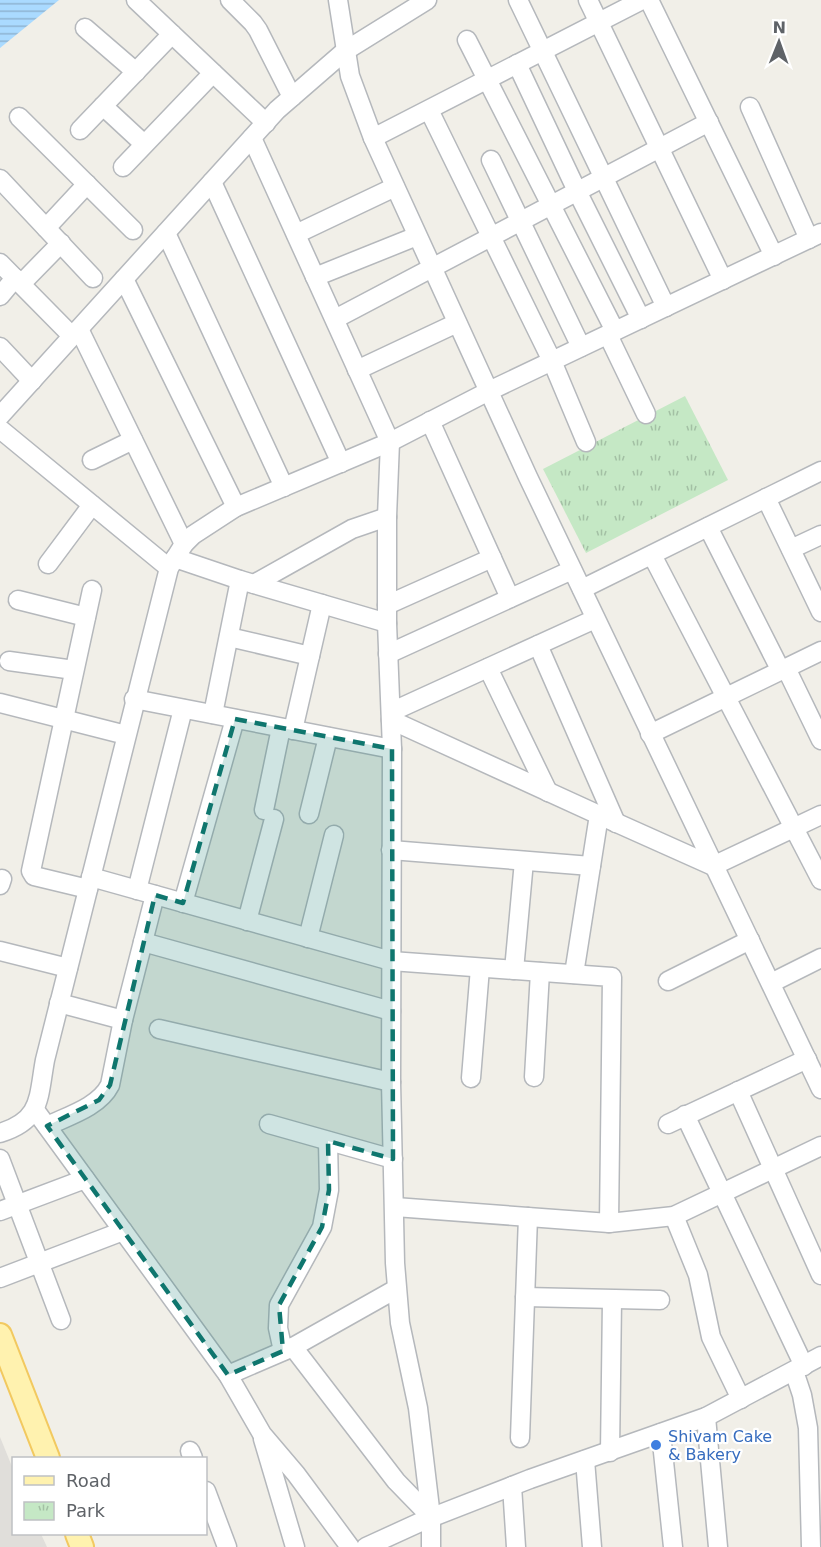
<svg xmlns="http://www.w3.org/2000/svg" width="821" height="1547" font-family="'DejaVu Sans',sans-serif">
  <defs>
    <pattern id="park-tufts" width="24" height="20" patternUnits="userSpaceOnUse" patternTransform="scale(1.5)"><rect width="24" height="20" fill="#c5e8c5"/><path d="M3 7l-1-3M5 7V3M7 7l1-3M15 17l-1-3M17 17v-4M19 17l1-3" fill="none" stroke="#a3c0a4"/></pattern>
    <pattern id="water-rules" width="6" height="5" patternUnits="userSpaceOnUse" patternTransform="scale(1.5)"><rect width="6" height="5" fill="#aadaff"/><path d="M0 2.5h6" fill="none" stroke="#8eb4d2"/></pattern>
  </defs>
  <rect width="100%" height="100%" fill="#f1efe8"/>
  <polygon fill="#e0deda" points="0,1437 13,1469 14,1534 41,1534 47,1547 0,1547"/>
  <polygon fill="url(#park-tufts)" points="685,396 728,480 586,553 543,469"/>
  <polygon fill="url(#water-rules)" points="0,0 59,0 0,48"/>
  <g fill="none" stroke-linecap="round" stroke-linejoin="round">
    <g stroke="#b5b8bc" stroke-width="21">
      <g id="minor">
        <polyline points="136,0 266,123"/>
        <polyline points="230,0 253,23 258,30 292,97"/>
        <polyline points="338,0 350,76 373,138 528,477 821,1089"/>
        <polyline points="518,0 666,307"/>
        <polyline points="588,0 723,280"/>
        <polyline points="649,0 774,256"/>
        <polyline points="85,28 136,72"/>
        <polyline points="467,40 615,331"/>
        <polyline points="517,64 577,191 641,319"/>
        <polyline points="103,106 144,144"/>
        <polyline points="750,107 809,239"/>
        <polyline points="429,110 552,361 586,442"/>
        <polyline points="19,117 133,230"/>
        <polyline points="80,130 172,34"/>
        <polyline points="252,138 390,442 387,517 387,623 392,749 391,1082 395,1263 400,1323 418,1408 431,1517 431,1547"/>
        <polyline points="373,138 642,0"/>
        <polyline points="491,160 581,347"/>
        <polyline points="123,167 213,73"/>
        <polyline points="0,179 93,278"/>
        <polyline points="212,182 341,463"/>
        <polyline points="46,228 87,184"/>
        <polyline points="166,233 284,487"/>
        <polyline points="296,234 395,187"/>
        <polyline points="0,263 72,336"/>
        <polyline points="315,277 417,236"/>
        <polyline points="124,279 236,507"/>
        <polyline points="21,284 61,243"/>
        <polyline points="0,296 15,278"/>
        <polyline points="335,319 709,122"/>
        <polyline points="79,329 184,544"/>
        <polyline points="608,335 646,414"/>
        <polyline points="0,347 32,381"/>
        <polyline points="357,370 457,323"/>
        <polyline points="0,416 277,110 345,51 427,0"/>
        <polyline points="430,421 510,598"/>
        <polyline points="0,429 169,568"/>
        <polyline points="92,460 133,440"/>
        <polyline points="766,498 821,612"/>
        <polyline points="708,527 781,671"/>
        <polyline points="791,549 821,535"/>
        <polyline points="652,555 821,880"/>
        <polyline points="175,558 240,580 387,623"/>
        <polyline points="48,564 92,505"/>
        <polyline points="254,584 352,529 387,517"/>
        <polyline points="582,589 821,471"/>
        <polyline points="18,600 86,617"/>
        <polyline points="387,605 492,558"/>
        <polyline points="229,637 310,656"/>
        <polyline points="538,645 616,823"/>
        <polyline points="388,654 572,570"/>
        <polyline points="9,661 74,670"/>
        <polyline points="488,668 548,792"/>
        <polyline points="786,668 821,740"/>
        <polyline points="134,699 392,749"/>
        <polyline points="0,703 126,735"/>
        <polyline points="391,712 595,619"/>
        <polyline points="213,714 240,580"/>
        <polyline points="391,720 599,815 713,866 821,815"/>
        <polyline points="293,730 322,604"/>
        <polyline points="650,734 821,651"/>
        <polyline points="264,810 281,728"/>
        <polyline points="309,814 328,737"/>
        <polyline points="391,850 591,866"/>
        <polyline points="91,877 391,961 612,977 609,1223"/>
        <polyline points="0,885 2,879"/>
        <polyline points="88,889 34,876 31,871 92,590"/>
        <polyline points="137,890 183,709"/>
        <polyline points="183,903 235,719"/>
        <polyline points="247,921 274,819"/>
        <polyline points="308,938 334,835"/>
        <polyline points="143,942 391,1011"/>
        <polyline points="0,951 68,968"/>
        <polyline points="514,970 524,861"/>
        <polyline points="574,974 599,815"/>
        <polyline points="668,981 750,940"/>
        <polyline points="771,983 821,958"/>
        <polyline points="59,1003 123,1020"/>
        <polyline points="159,1029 391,1082"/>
        <polyline points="534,1077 540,972"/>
        <polyline points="471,1078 480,968"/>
        <polyline points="738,1091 821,1275"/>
        <polyline points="35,1110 228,1375 262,1434 296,1474 350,1547"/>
        <polyline points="685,1115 804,1366"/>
        <polyline points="269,1124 393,1159"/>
        <polyline points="668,1124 807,1059"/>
        <path d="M47,1126C68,1116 99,1107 110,1085L123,1020L155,895"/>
        <path d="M0,1133C42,1120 38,1098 45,1060L169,568L184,544L193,535L236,507L390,442L489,391L821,233"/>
        <polyline points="0,1159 61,1320"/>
        <polyline points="395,1207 609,1223 674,1216 821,1146"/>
        <polyline points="0,1211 85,1179"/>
        <polyline points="674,1216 698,1275 711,1337 741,1399"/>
        <polyline points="0,1278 123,1231"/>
        <polyline points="525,1297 660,1300"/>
        <polyline points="293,1347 396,1481 431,1517"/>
        <polyline points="283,1351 278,1328 279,1305 322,1227 329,1190 328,1141"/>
        <polyline points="794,1371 802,1395 808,1428 811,1547"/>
        <polyline points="228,1375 293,1347 396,1289"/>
        <polyline points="706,1417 718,1547"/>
        <polyline points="661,1433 673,1547"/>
        <polyline points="520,1438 528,1217"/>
        <polyline points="263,1439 295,1547"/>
        <polyline points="190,1451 193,1458"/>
        <polyline points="610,1452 612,1300"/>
        <polyline points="585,1460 592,1547"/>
        <polyline points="512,1486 516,1547"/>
        <polyline points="206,1491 227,1547"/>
        <polyline points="366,1547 425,1520 530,1479 706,1417 821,1356"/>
      </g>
    </g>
    <g stroke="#f2c960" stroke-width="26">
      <g id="major">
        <polyline points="0,1335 48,1458"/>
        <polyline points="77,1534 82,1547"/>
      </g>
    </g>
    <use href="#minor" stroke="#fff" stroke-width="18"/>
    <use href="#major" stroke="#fff2af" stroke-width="22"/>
  </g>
  <path fill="#0f766e" fill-opacity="0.2" stroke="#0f766e" stroke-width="4.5" stroke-dasharray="12 8" stroke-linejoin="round" d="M235,719L392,749L393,1159L328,1141L329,1190L322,1227L279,1305L283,1351L228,1375L47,1126L99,1100L110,1085L155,895L183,903Z"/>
  <circle fill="#3f7fe0" stroke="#fff" stroke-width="2" cx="656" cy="1445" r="6"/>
  <g text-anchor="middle" stroke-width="4.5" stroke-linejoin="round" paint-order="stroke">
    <g font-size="16" fill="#366cbe" stroke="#fff" text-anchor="start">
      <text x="668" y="1442">Shivam Cake<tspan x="668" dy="18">&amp; Bakery</tspan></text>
    </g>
  </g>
  <rect x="12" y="1457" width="195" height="78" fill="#ffffff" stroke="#bfc1c3" stroke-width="1.5"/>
  <rect x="24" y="1476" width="30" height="9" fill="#fff2af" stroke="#bfc1c3" stroke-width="1.5"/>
  <text x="66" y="1487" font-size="18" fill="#5f6368">Road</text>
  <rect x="24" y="1502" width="30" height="18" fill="url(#park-tufts)" stroke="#bfc1c3" stroke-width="1.5"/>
  <text x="66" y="1517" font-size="18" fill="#5f6368">Park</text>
  <g transform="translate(779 42) rotate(1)" stroke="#ffffff" stroke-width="4.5" paint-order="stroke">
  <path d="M0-4.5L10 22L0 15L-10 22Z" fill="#5f6368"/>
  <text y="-9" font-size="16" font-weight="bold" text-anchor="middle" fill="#5f6368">N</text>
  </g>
</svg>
